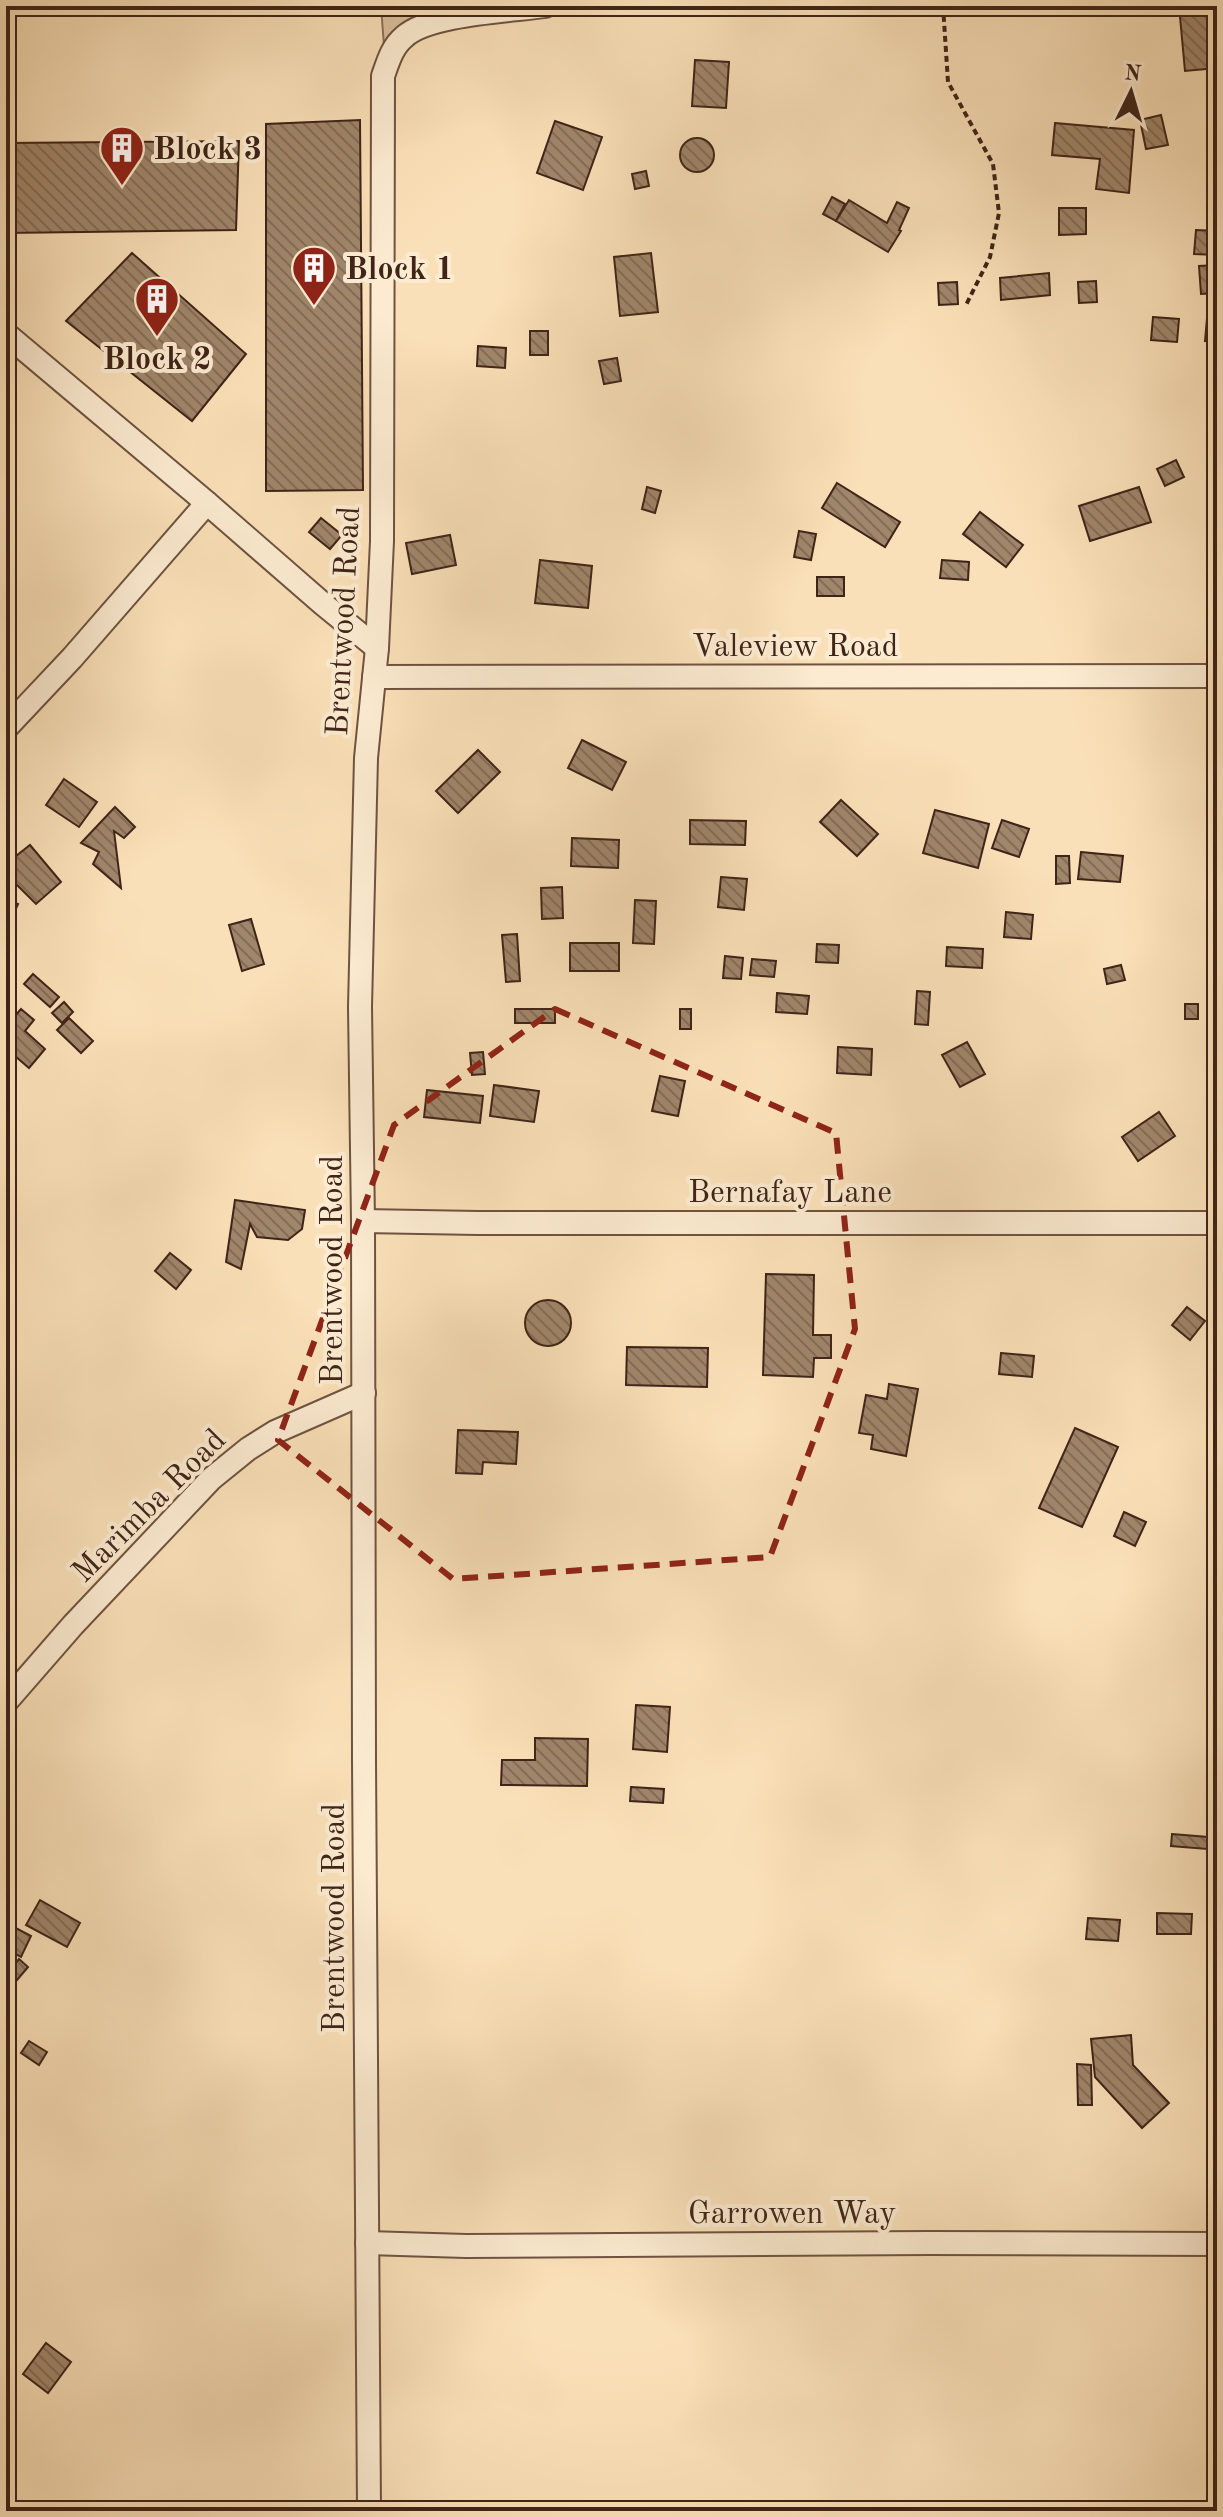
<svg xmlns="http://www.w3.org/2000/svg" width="1223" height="2517" font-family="'Old Standard TT',serif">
  <defs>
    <pattern id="building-back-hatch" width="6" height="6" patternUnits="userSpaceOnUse" patternTransform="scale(2)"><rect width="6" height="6" fill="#a0866b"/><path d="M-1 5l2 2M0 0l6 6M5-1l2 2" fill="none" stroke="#846d57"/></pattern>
  </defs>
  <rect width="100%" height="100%" fill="#fae0b8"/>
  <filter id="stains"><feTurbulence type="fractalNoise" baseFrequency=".0025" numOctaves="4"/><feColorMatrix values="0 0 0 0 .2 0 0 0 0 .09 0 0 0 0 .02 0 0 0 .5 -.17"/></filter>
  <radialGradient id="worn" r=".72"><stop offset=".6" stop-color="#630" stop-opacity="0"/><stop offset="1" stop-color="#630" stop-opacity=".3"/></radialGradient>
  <polygon fill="#dac09d" stroke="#8c725a" stroke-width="2" points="381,6 499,6 384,46"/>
  <g fill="url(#building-back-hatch)" stroke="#3f2418" stroke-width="2">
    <polygon points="1179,6 1207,6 1208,17 1217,17 1217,68 1185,71"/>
    <polygon points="695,60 729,62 726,108 692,106"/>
    <polygon points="1161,115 1168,145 1146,149 1140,120"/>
    <polygon points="360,120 363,490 266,491 266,124"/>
    <polygon points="555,121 602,137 583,190 537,173"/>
    <polygon points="1055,123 1134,130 1129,193 1096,189 1100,159 1052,155"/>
    <circle cx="697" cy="155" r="17"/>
    <polygon points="239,141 236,230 6,233 6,143"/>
    <polygon points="646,171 649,186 635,189 632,174"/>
    <polygon points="832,197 845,204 836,221 823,214"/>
    <polygon points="849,200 887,223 897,202 909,208 899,230 901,231 888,252 836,221"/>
    <polygon points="1059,208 1086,208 1086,234 1059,235"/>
    <polygon points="1196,230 1217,231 1217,255 1194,254"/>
    <polygon points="132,253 246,354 192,421 66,321"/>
    <polygon points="651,253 658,312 620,316 614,257"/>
    <polygon points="1217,265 1217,293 1201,294 1199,266"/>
    <polygon points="1049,273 1050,295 1001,300 1000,278"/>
    <polygon points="1096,281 1097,302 1079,303 1078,282"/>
    <polygon points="957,282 958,304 939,305 938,283"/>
    <polygon points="1153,317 1179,319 1177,342 1151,340"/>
    <polygon points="1207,318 1217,319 1217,342 1205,341"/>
    <rect x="530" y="331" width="18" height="24"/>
    <polygon points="478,346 506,348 505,368 477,366"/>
    <polygon points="617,358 621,381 604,384 599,361"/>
    <polygon points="1176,460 1184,477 1165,486 1157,469"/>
    <polygon points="837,483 900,522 885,547 822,508"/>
    <polygon points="647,487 661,491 655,513 642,509"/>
    <polygon points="1139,487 1151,522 1090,541 1079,506"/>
    <polygon points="980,512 1023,545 1006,567 963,534"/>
    <polygon points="321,518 342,535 330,549 309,532"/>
    <polygon points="799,531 816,534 811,560 794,557"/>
    <polygon points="450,535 456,565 412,574 406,543"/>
    <polygon points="540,560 592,566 588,608 535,603"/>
    <polygon points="942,560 969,562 968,580 940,578"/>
    <rect x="817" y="577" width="27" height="19"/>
    <polygon points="582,740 626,762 612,790 568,768"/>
    <polygon points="478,750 500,772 458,813 436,791"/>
    <polygon points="64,779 97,802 79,827 46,805"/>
    <polygon points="841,800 878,834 857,856 820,822"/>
    <polygon points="115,807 135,827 124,838 114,831 121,888 93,864 99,852 81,843"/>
    <polygon points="935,810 989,824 978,868 923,853"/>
    <polygon points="690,820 746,821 745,845 690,844"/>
    <polygon points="1002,820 1029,829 1019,857 992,848"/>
    <polygon points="572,838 619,840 618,868 571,866"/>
    <polygon points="30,845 61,882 36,904 6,874 6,864"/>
    <polygon points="1081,852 1123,856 1120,882 1078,879"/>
    <polygon points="1056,856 1069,856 1070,883 1056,884"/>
    <polygon points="721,877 747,879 744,910 718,907"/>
    <polygon points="562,887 563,918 542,919 541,888"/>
    <polygon points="6,899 18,904 7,929 6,928"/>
    <polygon points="635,900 656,901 654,944 633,943"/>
    <polygon points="1006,912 1033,915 1031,939 1004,937"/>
    <polygon points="251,919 264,964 242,971 229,925"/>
    <polygon points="517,934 520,981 506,982 502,935"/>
    <rect x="570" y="943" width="49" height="28"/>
    <polygon points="817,944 839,945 838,963 816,962"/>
    <polygon points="947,947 983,949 982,968 946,966"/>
    <polygon points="725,956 743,958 741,979 723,978"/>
    <polygon points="752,959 776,961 774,977 750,975"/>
    <polygon points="1121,965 1125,980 1107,984 1104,969"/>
    <polygon points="33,974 59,997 50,1007 24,984"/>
    <polygon points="917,991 930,992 928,1025 915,1024"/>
    <polygon points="777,993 809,996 807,1014 776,1012"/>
    <polygon points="64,1002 73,1012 62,1023 52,1013"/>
    <rect x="1185" y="1004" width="13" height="15"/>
    <polygon points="21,1009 34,1020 25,1031 45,1049 29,1068 15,1056 6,1067 6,1022 8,1024"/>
    <rect x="515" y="1009" width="40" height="14"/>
    <rect x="680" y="1009" width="11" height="20"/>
    <polygon points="69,1018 93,1041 81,1053 57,1030"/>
    <polygon points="967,1042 985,1074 960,1087 942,1055"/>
    <polygon points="838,1047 872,1049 871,1075 837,1073"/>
    <polygon points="483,1052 485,1074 472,1075 470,1053"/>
    <polygon points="660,1076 685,1081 678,1116 652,1111"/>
    <polygon points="494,1085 539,1091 534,1122 490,1116"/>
    <polygon points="427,1090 483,1096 480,1123 424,1117"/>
    <polygon points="1159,1112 1175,1136 1138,1161 1122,1137"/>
    <polygon points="235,1200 305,1210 302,1229 288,1240 257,1237 250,1224 241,1269 226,1262"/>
    <polygon points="170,1253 191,1270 176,1289 155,1271"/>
    <polygon points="766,1274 814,1275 813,1335 831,1335 831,1358 814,1358 813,1377 763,1375"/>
    <circle cx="548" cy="1323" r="23"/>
    <polygon points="1187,1307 1205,1321 1190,1340 1172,1325"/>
    <polygon points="627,1347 708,1348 707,1387 626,1385"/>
    <polygon points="1001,1353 1034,1356 1032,1377 999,1374"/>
    <polygon points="889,1384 918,1389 906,1456 871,1449 873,1435 859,1433 866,1395 887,1399"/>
    <polygon points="1075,1428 1118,1447 1082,1527 1039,1508"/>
    <polygon points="458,1430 518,1432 516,1464 483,1462 482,1474 456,1473"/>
    <polygon points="1124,1512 1146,1522 1135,1546 1114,1536"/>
    <polygon points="636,1705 670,1707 667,1752 633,1749"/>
    <polygon points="535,1738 588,1739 587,1786 501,1785 502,1760 535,1760"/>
    <polygon points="631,1787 664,1789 663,1803 630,1801"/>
    <polygon points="1172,1834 1208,1837 1207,1849 1171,1846"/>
    <polygon points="40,1900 80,1923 67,1947 26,1925"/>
    <polygon points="1157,1913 1192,1914 1191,1934 1157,1934"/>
    <polygon points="1088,1918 1120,1920 1118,1941 1086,1939"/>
    <polygon points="8,1924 31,1936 21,1957 6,1949 6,1929"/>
    <polygon points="19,1959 28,1967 17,1980 8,1973"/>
    <polygon points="1131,2035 1133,2065 1169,2103 1142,2128 1095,2077 1091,2039"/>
    <polygon points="29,2041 47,2052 39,2065 21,2053"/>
    <polygon points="1077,2064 1091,2065 1092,2105 1078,2105"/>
    <polygon points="46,2343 71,2362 48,2393 23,2374"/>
  </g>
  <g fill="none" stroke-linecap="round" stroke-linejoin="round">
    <g stroke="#6e5340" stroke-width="26">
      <g id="street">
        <polyline points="6,334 207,503 323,604 377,648"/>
        <polyline points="374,677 1217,676"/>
        <polyline points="6,728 72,658 207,503"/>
        <polyline points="363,1221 478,1223 1217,1223"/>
        <polyline points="6,1702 73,1625 211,1479 248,1449 275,1432 364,1393"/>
        <polyline points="367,2243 466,2246 929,2243 1217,2244"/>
        <path d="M369,2511L364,1760L363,1221L360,1007L366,758L377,648L382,541L383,76C388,62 392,47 404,37C428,14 510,11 545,6"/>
      </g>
    </g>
    <polyline stroke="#3f2418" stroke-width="4" stroke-dasharray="6 4" stroke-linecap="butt" points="943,6 948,82 993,164 999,213 990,257 965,307"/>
    <use href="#street" stroke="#fcebd1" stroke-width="22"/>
  </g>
  <path fill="none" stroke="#8f2418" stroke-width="6" stroke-dasharray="16 10" stroke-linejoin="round" d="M555,1009L836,1133L855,1329L770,1557L453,1579L278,1440L394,1125Z"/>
  <defs>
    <g id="building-pin" transform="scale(2.3)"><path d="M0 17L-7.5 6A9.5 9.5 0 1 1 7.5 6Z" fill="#8f2418" stroke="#fcebd1"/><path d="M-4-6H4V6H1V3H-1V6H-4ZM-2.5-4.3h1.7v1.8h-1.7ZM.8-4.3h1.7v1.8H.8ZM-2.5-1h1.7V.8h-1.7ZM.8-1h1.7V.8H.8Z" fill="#fff"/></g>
  </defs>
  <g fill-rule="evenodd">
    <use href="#building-pin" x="122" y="148"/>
    <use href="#building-pin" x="314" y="268"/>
    <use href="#building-pin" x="157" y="299"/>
  </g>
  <g text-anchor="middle" stroke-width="8" stroke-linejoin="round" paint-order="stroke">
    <g font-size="32" font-weight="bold" fill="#3f2418" stroke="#fcebd1" text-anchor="start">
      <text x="153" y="159">Block 3</text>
      <text x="345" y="279">Block 1</text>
      <text x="157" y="369" text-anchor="middle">Block 2</text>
    </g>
    <g font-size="32" fill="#3f2418" stroke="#fcebd1">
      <text transform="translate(342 621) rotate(-87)" y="11">Brentwood Road</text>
      <text x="795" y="656">Valeview Road</text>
      <text x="790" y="1202">Bernafay Lane</text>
      <text transform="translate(331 1270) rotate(-90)" y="11">Brentwood Road</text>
      <text transform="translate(148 1505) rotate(-45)" y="11">Marimba Road</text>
      <text transform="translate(333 1918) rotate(-90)" y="11">Brentwood Road</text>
      <text x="792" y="2223">Garrowen Way</text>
    </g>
  </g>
  <rect width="1223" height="2517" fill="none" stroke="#fae0b8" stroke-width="32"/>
  <rect x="8" y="8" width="1207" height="2501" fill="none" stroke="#3f2418" stroke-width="4"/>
  <rect x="16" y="16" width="1191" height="2485" fill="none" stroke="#3f2418" stroke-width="2"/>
  <g transform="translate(1131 92) rotate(5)" stroke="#fcebd1" stroke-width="6" paint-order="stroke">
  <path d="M0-6L14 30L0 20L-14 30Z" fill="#3f2418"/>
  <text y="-12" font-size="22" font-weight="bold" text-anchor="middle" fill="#3f2418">N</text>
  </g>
  <rect width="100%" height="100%" filter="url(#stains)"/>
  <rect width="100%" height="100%" fill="url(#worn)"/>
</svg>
